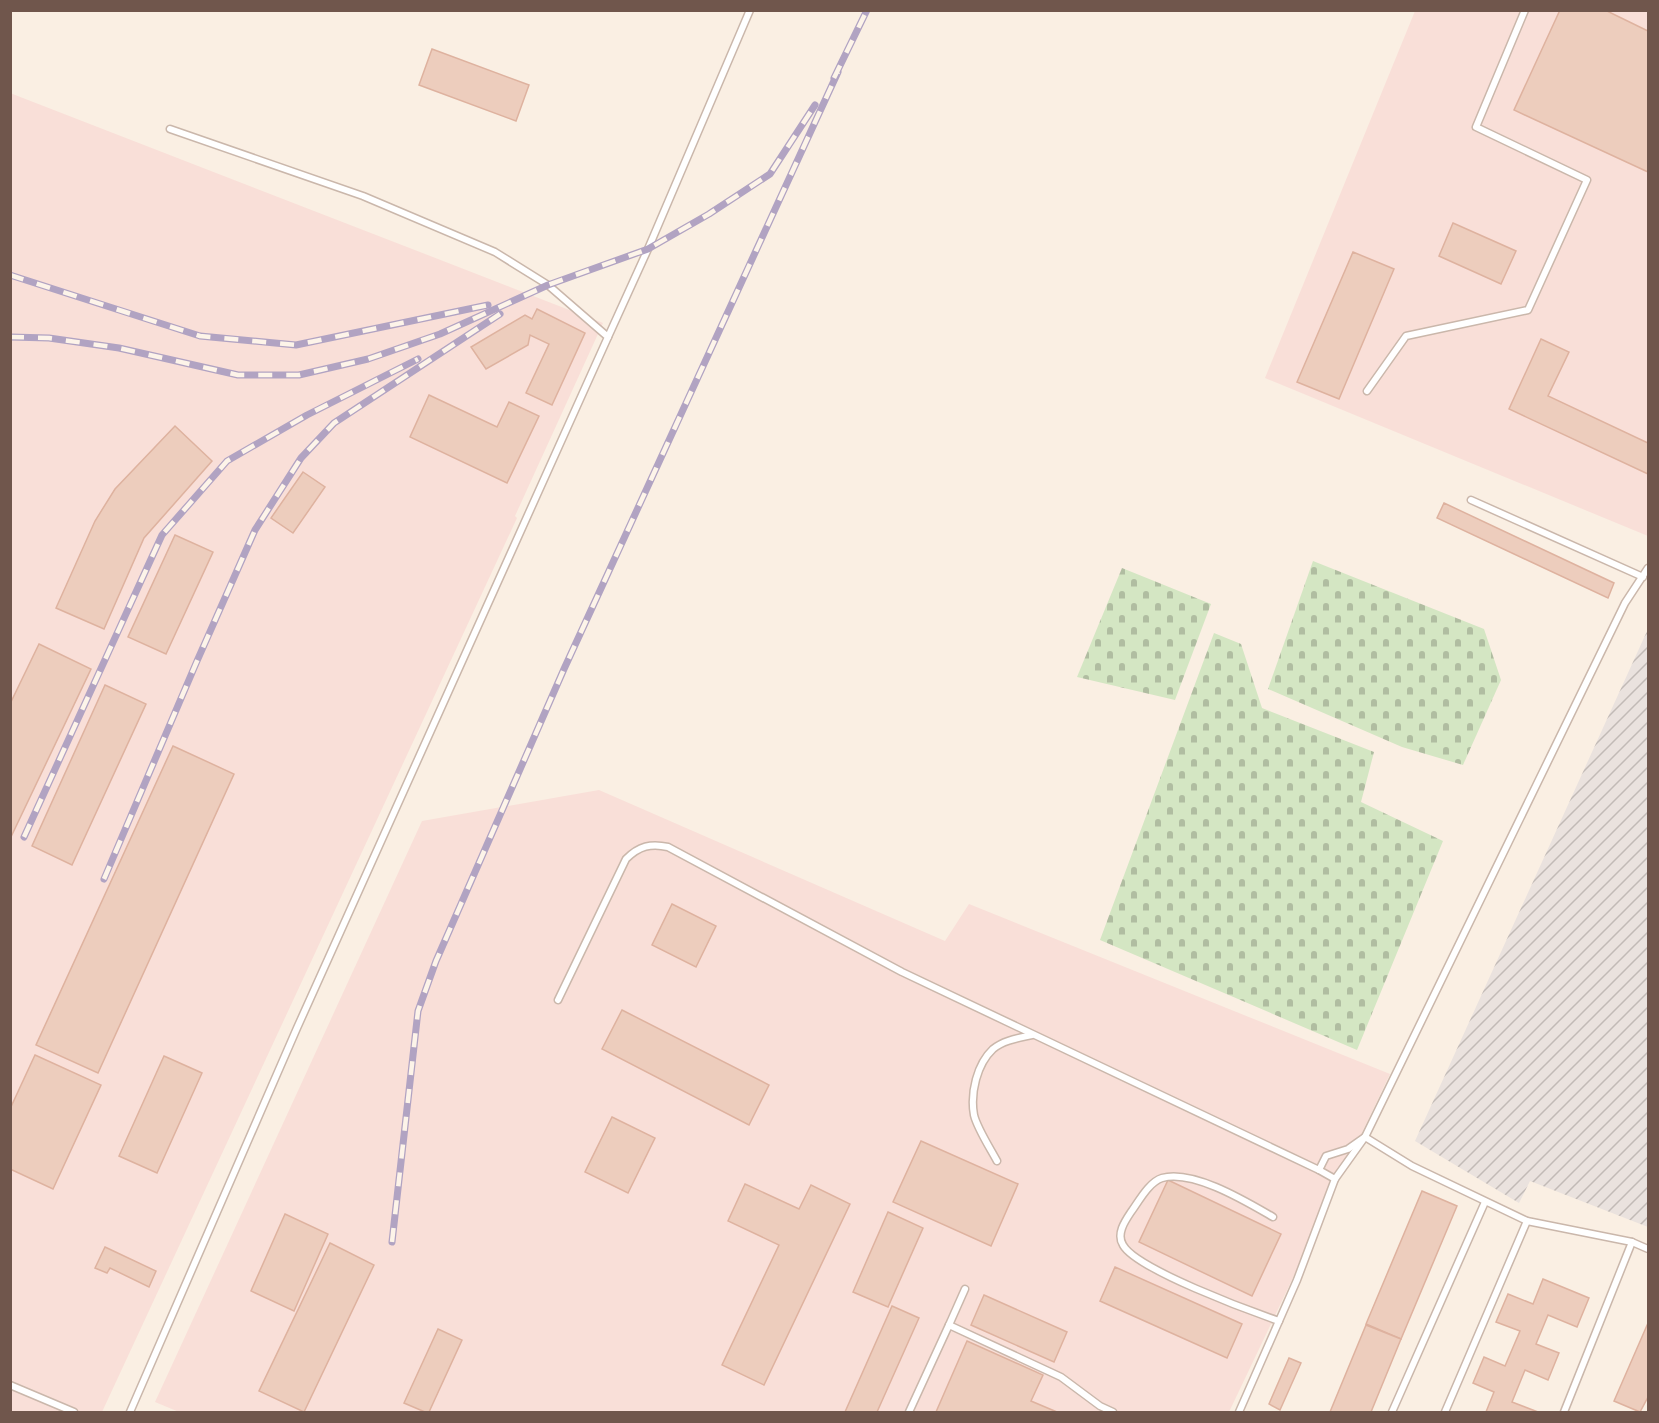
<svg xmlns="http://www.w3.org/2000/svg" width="1659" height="1423" font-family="Roboto,sans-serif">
  <defs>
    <pattern id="industrial-furrows" width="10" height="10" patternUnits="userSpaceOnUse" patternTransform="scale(1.5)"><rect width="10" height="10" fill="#eae2de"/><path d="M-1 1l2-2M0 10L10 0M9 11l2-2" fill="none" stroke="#c2bab6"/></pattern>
    <pattern id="cemetery-stones" width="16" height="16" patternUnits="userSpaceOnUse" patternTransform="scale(1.5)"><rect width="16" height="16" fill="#d4e6c3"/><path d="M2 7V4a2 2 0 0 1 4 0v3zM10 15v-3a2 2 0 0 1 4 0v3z" fill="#b0bda1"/></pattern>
  </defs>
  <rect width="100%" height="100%" fill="#faefe3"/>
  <g fill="#f9dfd8">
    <polygon points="1415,11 1648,11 1648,536 1265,378"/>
    <polygon points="10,93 603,323 515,516 517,518 102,1412 11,1412"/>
    <polygon points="599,790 945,941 969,904 1390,1074 1229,1412 179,1412 155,1402 422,821"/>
  </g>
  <polygon fill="url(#industrial-furrows)" points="1648,629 1648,1227 1530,1181 1519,1203 1415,1141"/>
  <g fill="url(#cemetery-stones)">
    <polygon points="1313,561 1484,629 1501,680 1463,765 1402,747 1268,689"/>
    <polygon points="1122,568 1211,604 1175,700 1077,677"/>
    <polygon points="1214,633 1241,644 1262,708 1374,752 1361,802 1443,841 1357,1050 1100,940"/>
  </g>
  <g fill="#edcdbd" stroke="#deb29f" stroke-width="1.5">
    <polygon points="1560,10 1605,10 1648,31 1648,172 1514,110"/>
    <polygon points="432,49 529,85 516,121 419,85"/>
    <polygon points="1453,223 1516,251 1501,284 1439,256"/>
    <polygon points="1353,252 1394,269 1339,399 1297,382"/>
    <polygon points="537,309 585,333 552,405 526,393 549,344 530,335 528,345 486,369 471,347 525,315 532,319"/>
    <polygon points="1541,339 1569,352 1548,396 1648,443 1648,474 1509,409"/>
    <polygon points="429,395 497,427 509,402 539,416 507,483 410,437"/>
    <polygon points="175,426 212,461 144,538 104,629 56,608 95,521 115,489"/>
    <polygon points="303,472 325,487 293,533 271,518"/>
    <polygon points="1444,503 1614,583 1608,598 1437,518"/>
    <polygon points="175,535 213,552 166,654 128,637"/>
    <polygon points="39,644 91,669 10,839 10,704"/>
    <polygon points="105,685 146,704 72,865 32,846"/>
    <polygon points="173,746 234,774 98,1073 36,1045"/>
    <polygon points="672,904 716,926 696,967 652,945"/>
    <polygon points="622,1010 769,1085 749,1125 602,1049"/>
    <polygon points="35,1055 101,1085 53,1189 10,1169 10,1109"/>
    <polygon points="164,1056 202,1073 157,1173 119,1156"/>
    <polygon points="612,1117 655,1138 628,1193 585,1172"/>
    <polygon points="921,1141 1018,1184 991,1246 893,1202"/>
    <polygon points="1168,1180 1281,1234 1252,1296 1139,1242"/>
    <polygon points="745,1184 799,1209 811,1185 850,1204 764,1385 722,1365 779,1245 728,1221"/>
    <polygon points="1422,1191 1457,1206 1401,1339 1366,1324"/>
    <polygon points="888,1212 923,1228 888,1307 853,1292"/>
    <polygon points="285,1214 328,1234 294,1311 251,1291"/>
    <polygon points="330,1243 374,1265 304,1412 259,1391"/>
    <polygon points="105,1247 156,1271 149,1287 110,1268 107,1273 95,1268"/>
    <polygon points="1115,1267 1242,1324 1227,1358 1100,1301"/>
    <polygon points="1543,1279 1589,1298 1577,1327 1548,1315 1536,1344 1559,1353 1548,1380 1525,1370 1512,1402 1538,1412 1486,1412 1494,1392 1473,1383 1484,1357 1505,1366 1520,1331 1496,1322 1508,1294 1533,1304"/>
    <polygon points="984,1295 1067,1332 1054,1362 971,1325"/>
    <polygon points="892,1306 919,1318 877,1412 845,1412"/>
    <polygon points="1648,1323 1648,1397 1640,1412 1614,1401"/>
    <polygon points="1366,1325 1401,1339 1371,1412 1330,1412"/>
    <polygon points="438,1329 462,1340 429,1412 425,1412 404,1403"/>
    <polygon points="967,1341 1043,1375 1031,1401 1057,1412 936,1412"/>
    <polygon points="1289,1358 1301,1363 1280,1410 1269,1404"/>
  </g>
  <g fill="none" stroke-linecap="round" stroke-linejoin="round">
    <g stroke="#cab7ab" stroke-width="9">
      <g id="service">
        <polyline points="608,337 648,249 750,10"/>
        <polyline points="1367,391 1406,336 1528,310 1587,180 1476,127 1525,10"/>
        <polyline points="1471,500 1643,577"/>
        <path d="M558,1000L626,859C639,846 651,843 668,847L902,972L1319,1170L1326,1156L1348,1149L1365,1137"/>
        <polyline points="1365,1137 1412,1166 1527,1221 1632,1242 1648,1249"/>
        <path d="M997,1161C990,1148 977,1128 974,1115C970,1093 977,1064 993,1049C1004,1040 1019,1038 1032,1035"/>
        <polyline points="1319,1170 1335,1179"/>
        <path d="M1273,1217C1247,1202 1193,1169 1162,1178C1149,1182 1139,1201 1131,1212C1125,1221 1116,1234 1123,1245C1136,1269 1250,1311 1279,1321"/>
        <polyline points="949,1325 965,1289"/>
        <polyline points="10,1385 74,1412"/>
        <polyline points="130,1412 297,1028 608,337 548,285 495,252 363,196 170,129"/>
        <polyline points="909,1412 949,1325 1061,1377 1100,1406 1113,1412"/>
        <polyline points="1239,1412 1297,1280 1335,1179 1365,1137 1625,603 1648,568"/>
        <polyline points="1392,1412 1485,1202"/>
        <polyline points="1445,1412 1527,1221"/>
        <polyline points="1564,1412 1632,1242"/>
      </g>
    </g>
    <use href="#service" stroke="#fff" stroke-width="6"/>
    <g stroke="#b1a3c2" stroke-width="7">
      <g id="rail">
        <polyline points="834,78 867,10"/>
        <polyline points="10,275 200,336 296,345 488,305"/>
        <polyline points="10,337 49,338 119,348 238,375 299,375 368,359 440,334 548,285 648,249 709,214 770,174 815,105"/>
        <polyline points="24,837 162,535 227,461 307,415 418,359"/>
        <polyline points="104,879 197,661 255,530 301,458 334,423 500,314"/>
        <polyline points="392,1242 418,1011 436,961 564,669 838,72"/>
      </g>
    </g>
    <use href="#rail" stroke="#fdf4e9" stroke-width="4.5" stroke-dasharray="14" stroke-linecap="butt"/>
  </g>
  <rect width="1659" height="1423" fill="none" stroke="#70564c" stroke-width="24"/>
</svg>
